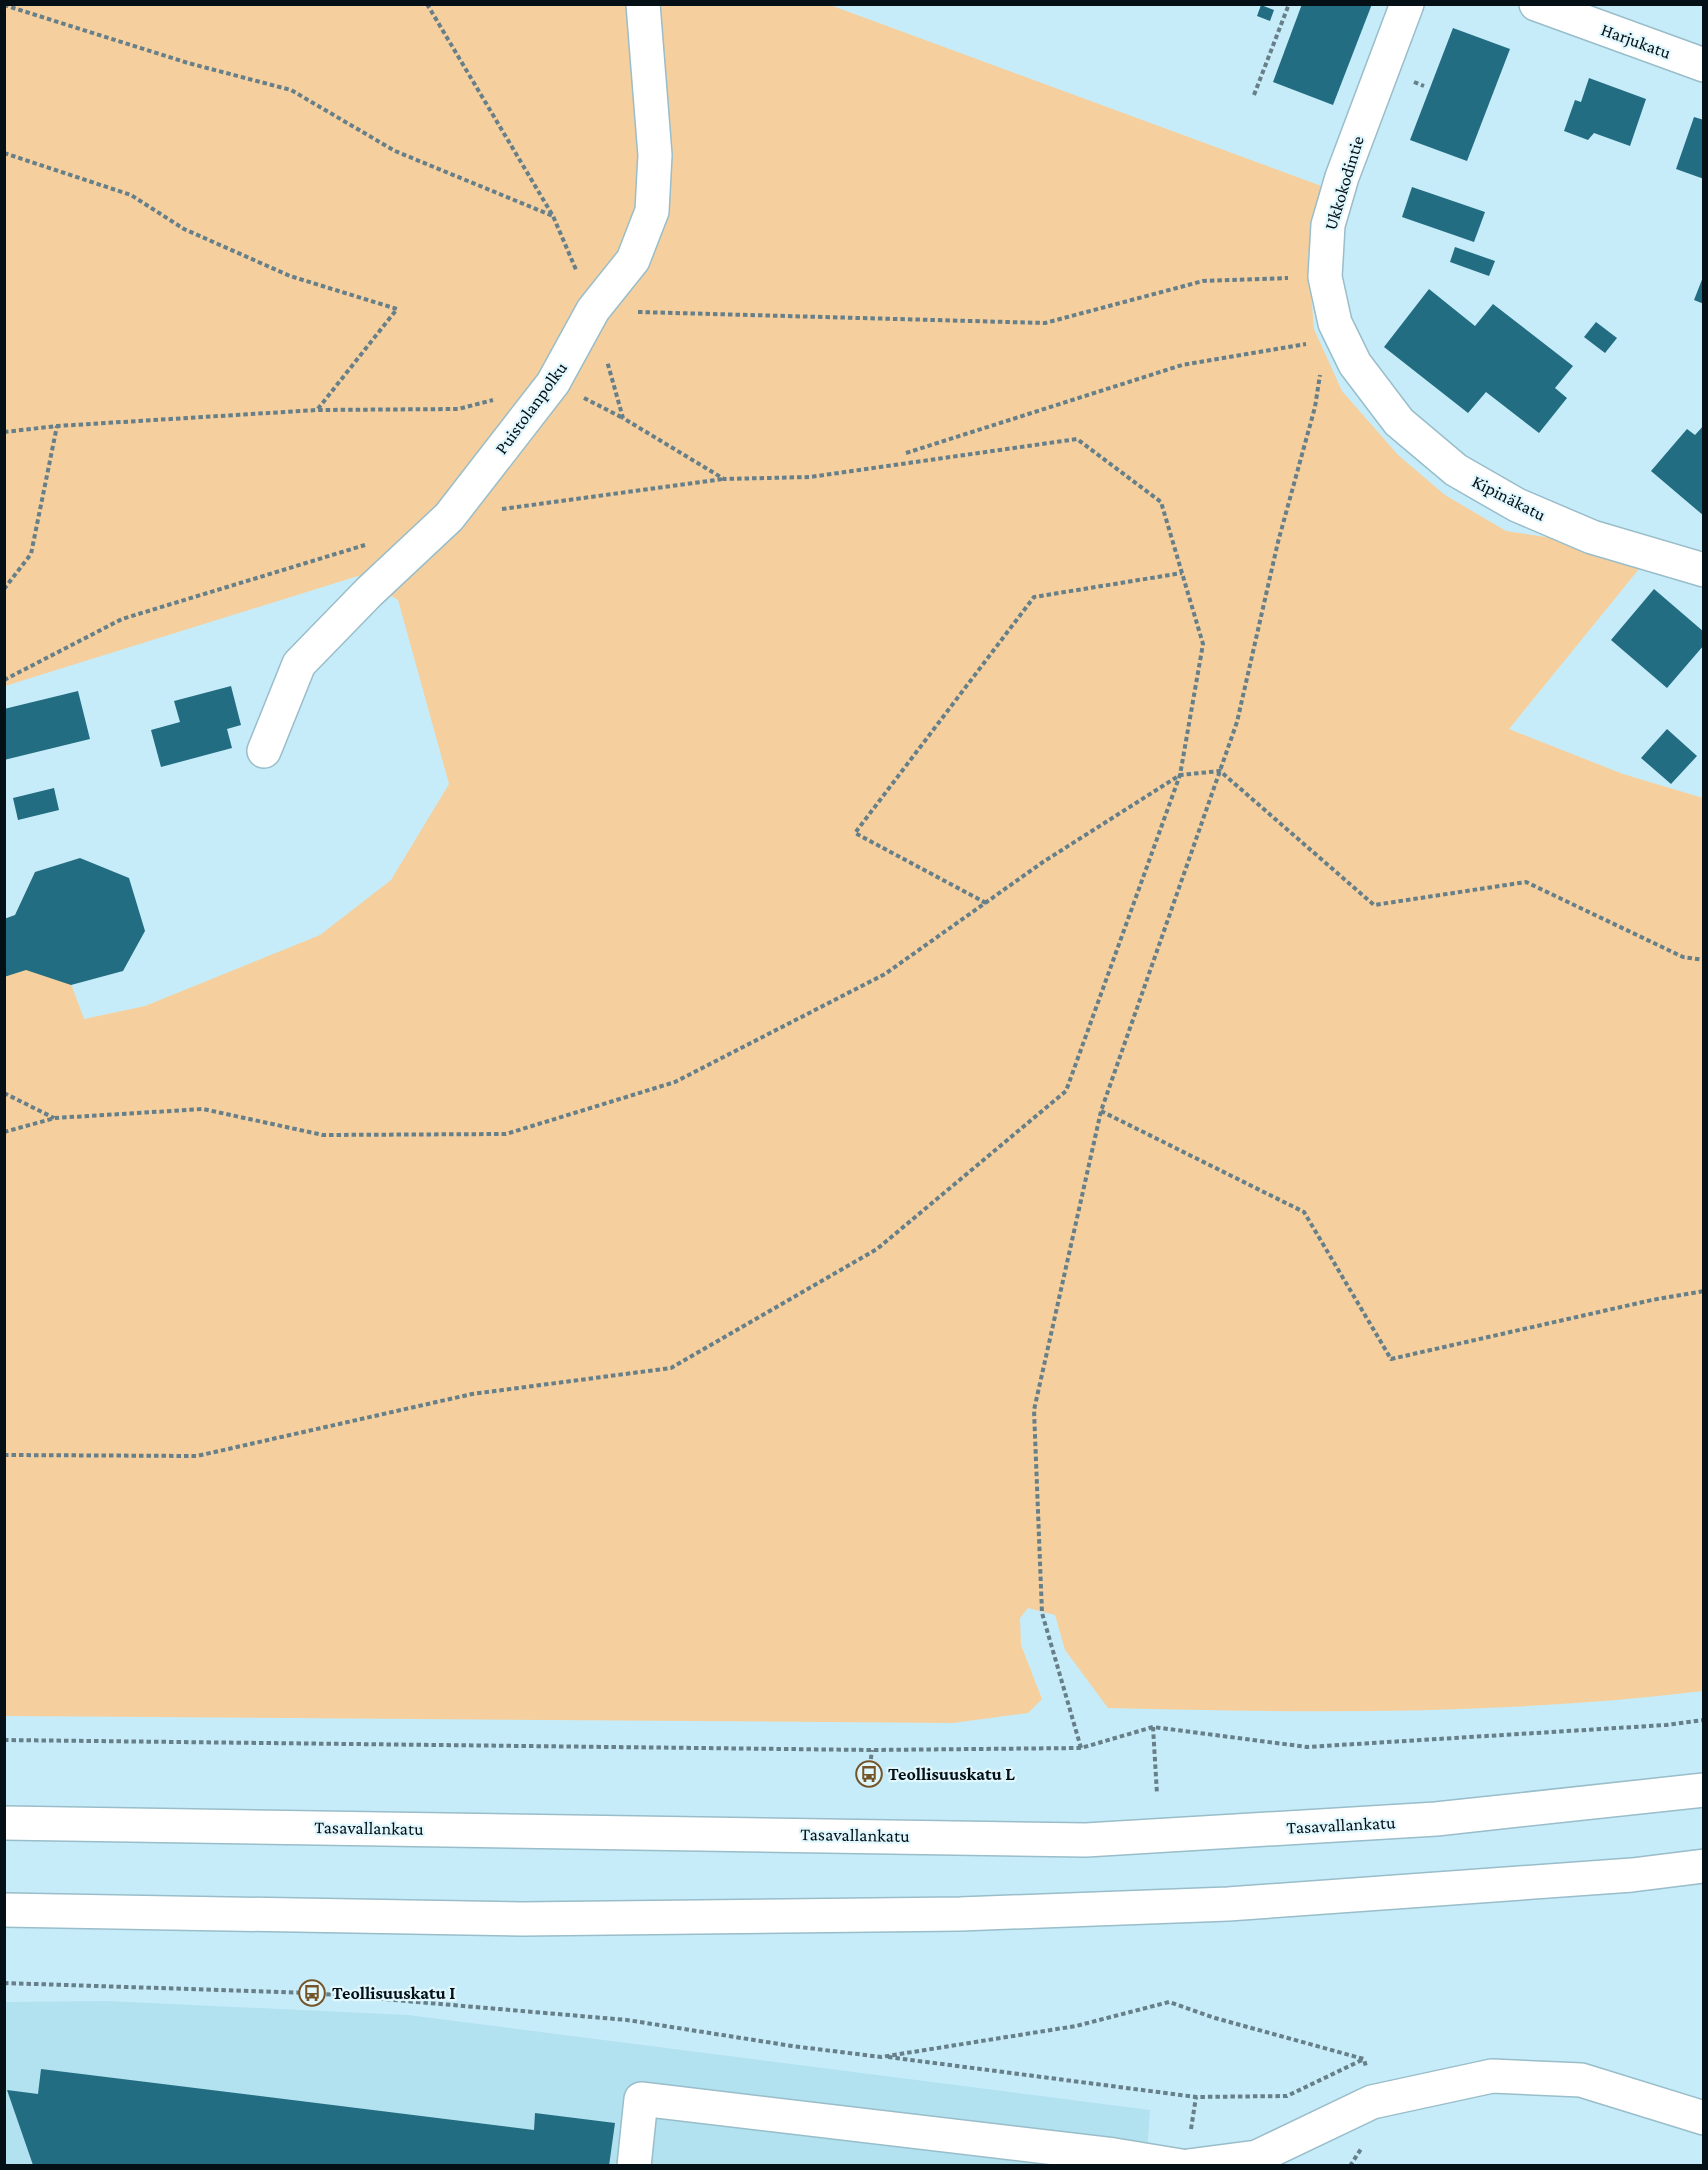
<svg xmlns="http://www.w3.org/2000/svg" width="1708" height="2170" font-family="'Crimson Pro',serif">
  <rect width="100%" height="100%" fill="#c7ecf9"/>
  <polygon fill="#b2e1f0" points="108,2001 408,2015 1150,2110 1146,2165 5,2165 4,2002"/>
  <path fill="#f5d09e" d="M5,5H830L1324,187L1313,222L1308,256L1314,329L1342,391L1398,455L1445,495L1506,531L1559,539L1639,569L1509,729L1623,774L1703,798V1691C1505,1715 1307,1713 1108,1708L1065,1650L1055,1615L1028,1608L1020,1618L1021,1645L1042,1699L1028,1713L953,1723L5,1716V951L70,981L84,1019L145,1006L320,935L391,880L449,784L398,600L358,576L5,686Z"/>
  <g fill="#236d82">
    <polygon points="1302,4 1372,4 1333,105 1273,82"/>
    <polygon points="1261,5 1274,10 1270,21 1257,16"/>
    <polygon points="1453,28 1510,49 1467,161 1410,140"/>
    <polygon points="1589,78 1646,99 1630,146 1594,133 1588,140 1564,131 1575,100 1581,102"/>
    <polygon points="1694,117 1704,120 1704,179 1676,169"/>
    <polygon points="1412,187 1485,212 1474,242 1402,217"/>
    <polygon points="1455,247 1495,261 1489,276 1450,262"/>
    <polygon points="1703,277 1704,277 1704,304 1694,300"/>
    <polygon points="1429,289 1475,326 1493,304 1573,366 1555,388 1567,398 1539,433 1486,392 1468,413 1384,347"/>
    <polygon points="1596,322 1617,338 1605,353 1584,337"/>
    <polygon points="1704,425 1704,516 1651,471 1687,429 1695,435"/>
    <polygon points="1654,589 1704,632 1704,645 1667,688 1611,640"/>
    <polygon points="231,686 241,725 227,729 232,748 161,767 151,730 180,722 174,701"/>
    <polygon points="78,691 90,739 4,760 4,709"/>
    <polygon points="1667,729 1697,756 1671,784 1641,758"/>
    <polygon points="54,788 59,810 18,820 13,798"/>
    <polygon points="80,858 129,878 145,931 123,971 71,985 26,970 4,977 4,919 15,915 35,872"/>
    <polygon points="41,2069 534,2130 535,2113 615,2123 609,2166 33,2165 7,2090 38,2094"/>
  </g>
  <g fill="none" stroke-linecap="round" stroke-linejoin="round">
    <g stroke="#99bdc9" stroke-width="36">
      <g id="minor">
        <polyline points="1407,4 1342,177 1328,225 1325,277 1335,323 1355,364 1399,422 1456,470 1517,505 1592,537 1704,570"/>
        <polyline points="1536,4 1704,65"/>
        <polyline points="264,751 299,664 369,592 449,517 553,383 593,310 633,260 652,211 655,155 643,4"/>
        <polyline points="634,2166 641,2099 1114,2155 1181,2166"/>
        <polyline points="1188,2166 1257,2157 1372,2102 1492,2076 1581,2080 1704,2118"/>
      </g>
    </g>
    <g stroke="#99bdc9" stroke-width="36">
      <g id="major">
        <polyline points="4,1823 1086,1840 1436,1819 1704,1790"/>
        <polyline points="4,1910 522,1919 960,1914 1228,1904 1632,1875 1704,1866"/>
      </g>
    </g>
    <g stroke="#667f88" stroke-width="4" stroke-dasharray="4.5 3" stroke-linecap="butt">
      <polyline points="427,4 553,216 577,272"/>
      <polyline points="4,5 188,63 291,90 395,151 553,216"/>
      <polyline points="1414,82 1424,86"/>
      <polyline points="1254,95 1289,4"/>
      <polyline points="4,153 131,195 184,229 290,276 397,309 317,410"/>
      <polyline points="638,312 1045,323 1203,281 1288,278"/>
      <polyline points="584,398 623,418"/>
      <polyline points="4,432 57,426 317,410 458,409 493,400"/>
      <polyline points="906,453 1182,365 1306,344"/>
      <polyline points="502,509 723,479"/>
      <polyline points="4,589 31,554 57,426"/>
      <polyline points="4,680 122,619 365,545"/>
      <polyline points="986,903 855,833 1034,597 1182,573"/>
      <polyline points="4,1093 54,1118"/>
      <polyline points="1101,1111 1304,1212 1391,1359 1652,1300 1704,1291"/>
      <polyline points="4,1132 55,1118 203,1109 323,1135 506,1134 675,1082 885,974 1043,862 1180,775 1220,771 1374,905 1526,882 1683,957 1704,960"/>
      <polyline points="4,1455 197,1456 472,1394 671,1368 877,1249 1066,1091 1180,775 1203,644 1161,502 1077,439 810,477 724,479 623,418 607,361"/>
      <polyline points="1153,1727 1157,1794"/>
      <polyline points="4,1740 872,1750 1081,1748 1153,1727 1307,1747 1666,1725 1704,1720"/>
      <polyline points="1081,1748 1042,1613 1034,1410 1101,1111 1237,722 1278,542 1315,407 1320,375"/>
      <polyline points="869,1774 872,1750"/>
      <polyline points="4,1983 312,1993 627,2020 792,2046 881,2057 1076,2026 1169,2002 1215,2018 1364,2059 1366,2067"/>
      <polyline points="888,2057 1196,2097 1287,2096 1364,2059"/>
      <polyline points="1191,2129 1196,2097"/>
      <polyline points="1350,2166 1361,2149"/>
    </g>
    <use href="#minor" stroke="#fff" stroke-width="33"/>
    <use href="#major" stroke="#fff" stroke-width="33"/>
  </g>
  <defs>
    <g id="bus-ring" transform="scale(1.35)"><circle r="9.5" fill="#e0f7fe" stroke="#74552a" stroke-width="1.5"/><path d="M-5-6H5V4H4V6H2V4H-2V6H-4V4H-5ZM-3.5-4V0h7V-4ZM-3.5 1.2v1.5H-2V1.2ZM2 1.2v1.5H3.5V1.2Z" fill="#74552a"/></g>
  </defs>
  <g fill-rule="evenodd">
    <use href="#bus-ring" x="869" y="1774"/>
    <use href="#bus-ring" x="312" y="1993"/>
  </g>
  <g text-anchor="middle" stroke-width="4.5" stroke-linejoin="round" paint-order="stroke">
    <g font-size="18" fill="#041015" stroke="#e0f7fe">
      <text transform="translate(1636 41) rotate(20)" y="6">Harjukatu</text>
      <text transform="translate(1344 183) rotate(-73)" y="6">Ukkokodintie</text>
      <text transform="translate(531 408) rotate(-54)" y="6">Puistolanpolku</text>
      <text transform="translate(1509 498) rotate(27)" y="6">Kipinäkatu</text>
      <text transform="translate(1341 1825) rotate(-3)" y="6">Tasavallankatu</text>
      <text transform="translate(369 1828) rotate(1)" y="6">Tasavallankatu</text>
      <text transform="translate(855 1835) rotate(1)" y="6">Tasavallankatu</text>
    </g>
    <g font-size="18" font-weight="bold" fill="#041015" stroke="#e0f7fe" text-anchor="start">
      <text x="888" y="1780">Teollisuuskatu L</text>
      <text x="332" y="1999">Teollisuuskatu I</text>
    </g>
  </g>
  <rect width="1708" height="2170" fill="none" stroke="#041015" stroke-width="12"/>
</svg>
